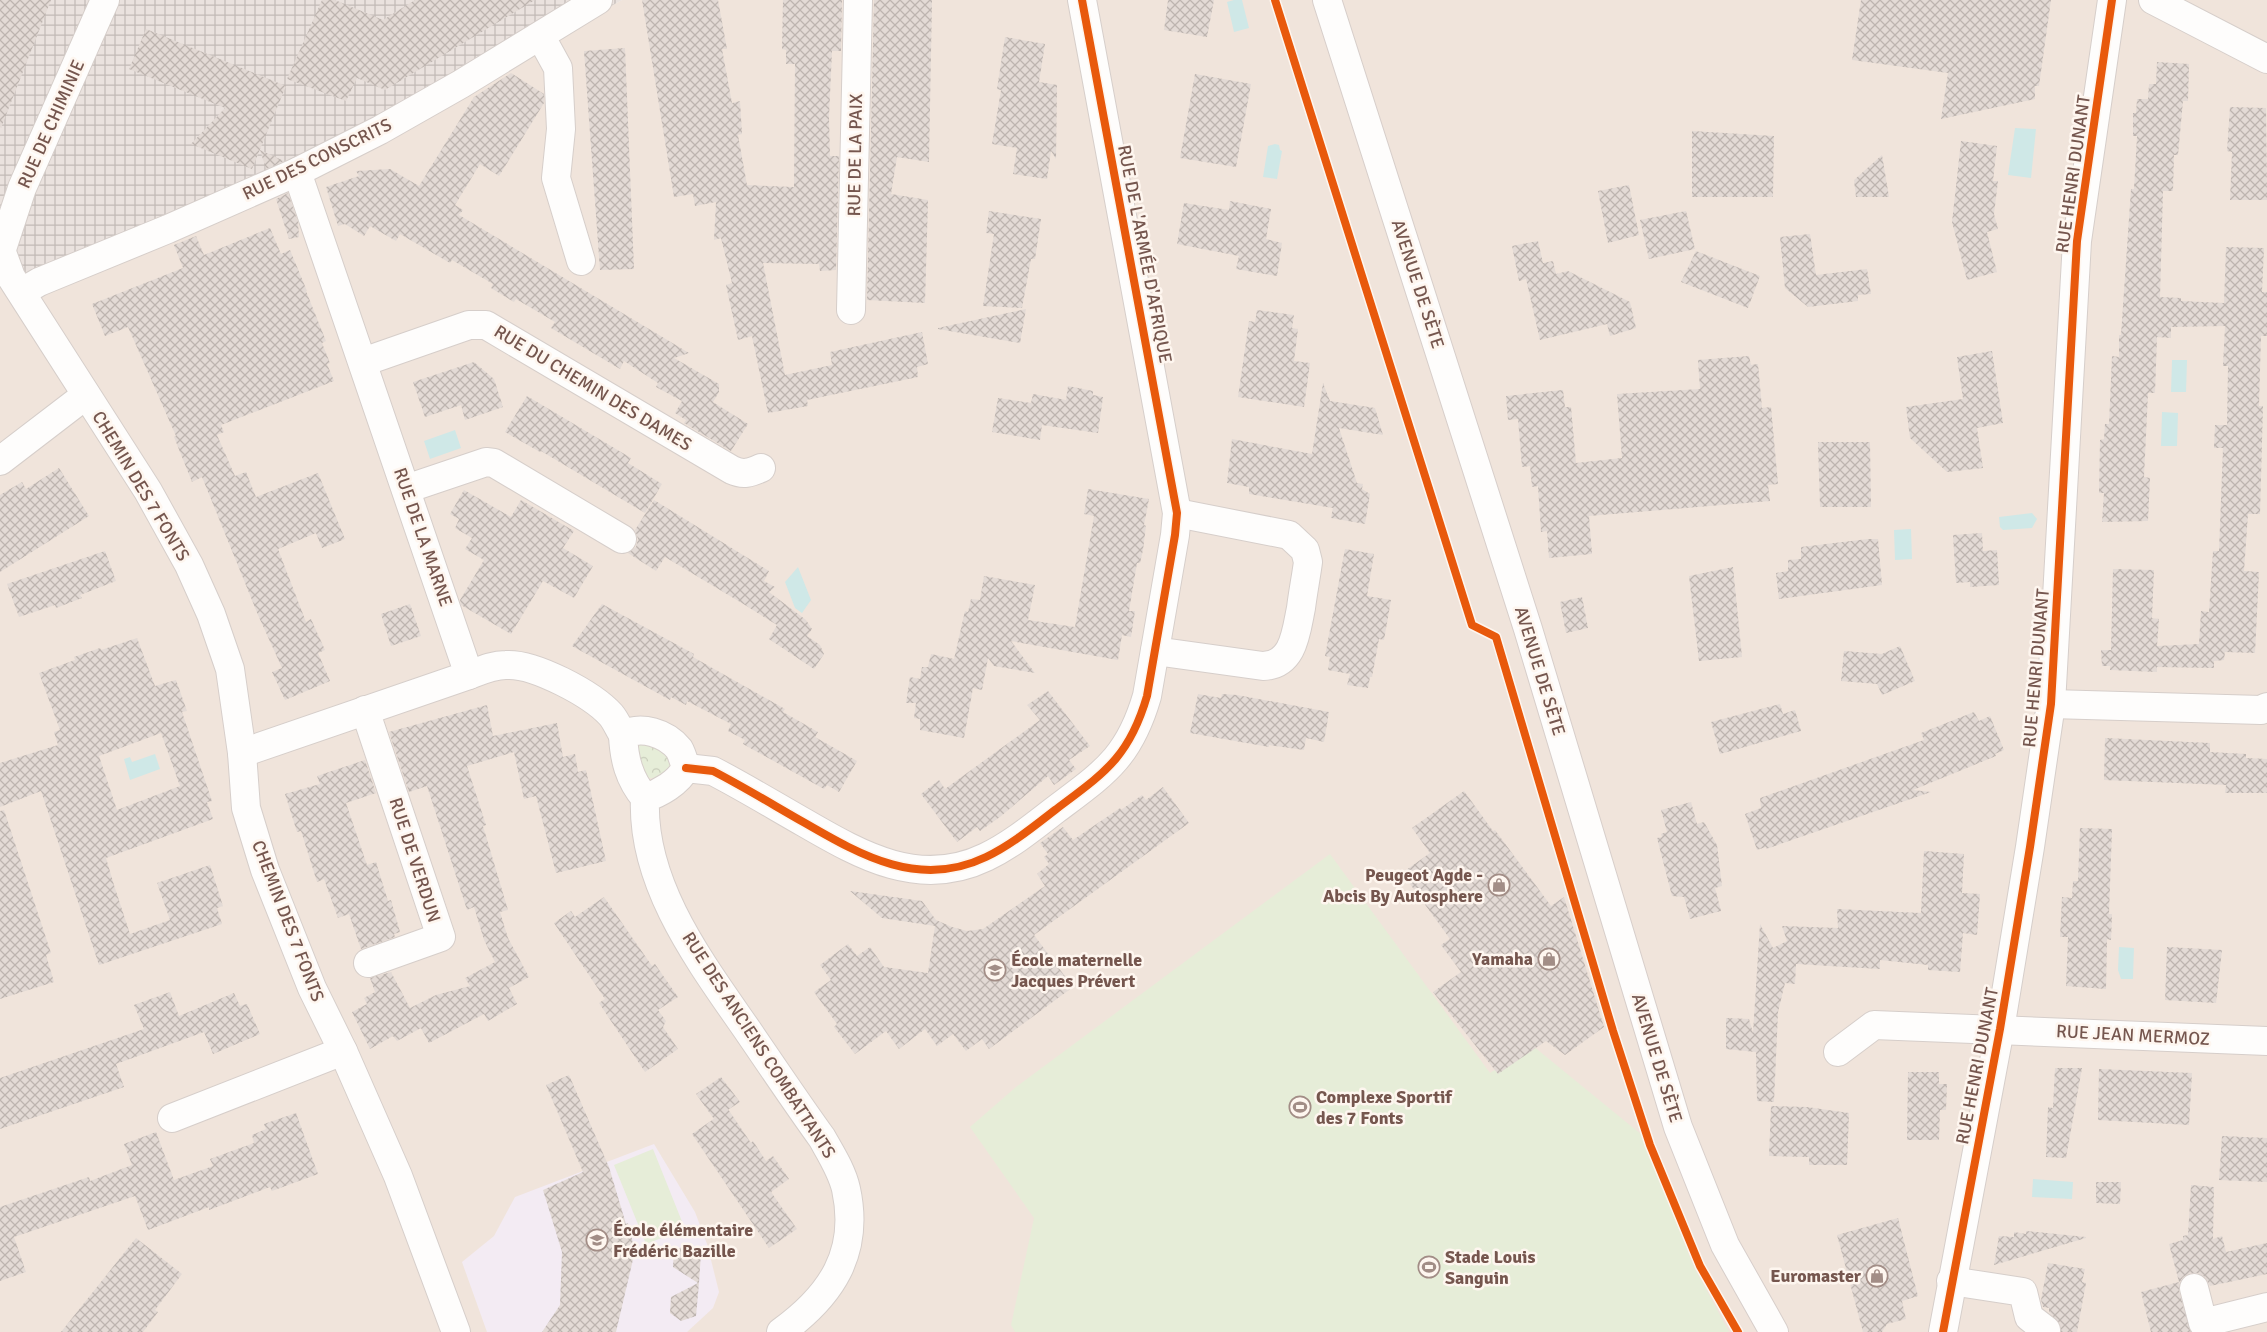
<svg xmlns="http://www.w3.org/2000/svg" width="2267" height="1332" font-family="Signika,sans-serif">
  <defs>
    <pattern id="industrial-grid" width="8" height="8" patternUnits="userSpaceOnUse" patternTransform="scale(1.25)"><rect width="8" height="8" fill="#eae2de"/><path d="M0 4h8M4 0v8" fill="none" stroke="#c2bab6"/></pattern>
    <pattern id="forest-crowns" width="20" height="18" patternUnits="userSpaceOnUse" patternTransform="scale(1.25)"><rect width="20" height="18" fill="#e6edd8"/><path d="M2 6a3 3 0 1 1 6 0M12 15a3 3 0 1 1 6 0" fill="none" stroke="#c9cdbb"/></pattern>
    <pattern id="building-cross-hatch" width="8" height="8" patternUnits="userSpaceOnUse" patternTransform="scale(1.25)"><rect width="8" height="8" fill="#e3dad5"/><path d="M0 0l8 8M0 8l8-8" fill="none" stroke="#bdb4af"/></pattern>
  </defs>
  <rect width="100%" height="100%" fill="#f7f2ed"/>
  <polygon fill="#f0e4db" points="622,0 2267,0 2267,1332 0,1332 0,289 5,285 293,184"/>
  <polygon fill="url(#industrial-grid)" points="0,0 622,0 293,184 5,285 0,289"/>
  <polygon fill="#f3ebf3" points="654,1144 695,1212 707,1244 719,1292 713,1308 687,1332 487,1332 462,1262 494,1236 515,1197"/>
  <g fill="#e6edd8">
    <polygon points="1330,854 1490,1073 1533,1046 1642,1135 1693,1265 1729,1332 1015,1332 1011,1325 1034,1218 970,1127 1016,1087"/>
    <polygon points="653,1149 685,1229 646,1244 614,1165"/>
  </g>
  <path fill="url(#forest-crowns)" d="M663,743L672,764C666,777 655,781 642,776L636,749L640,744Z"/>
  <g fill="#cfe8e7">
    <polygon points="1234,0 1242,0 1249,28 1234,32 1227,2"/>
    <polygon points="2015,128 2036,129 2031,178 2008,175"/>
    <polygon points="1275,144 1279,145 1280,150 1282,151 1277,179 1263,177 1268,146"/>
    <polygon points="2172,360 2187,360 2186,392 2171,392"/>
    <polygon points="2162,412 2178,413 2177,446 2161,446"/>
    <polygon points="455,430 461,448 430,459 424,441"/>
    <polygon points="2032,513 2037,519 2032,528 2003,530 2000,527 1999,517"/>
    <polygon points="1911,529 1912,559 1895,560 1894,530"/>
    <polygon points="798,567 811,600 802,613 795,608 785,582"/>
    <polygon points="155,754 160,769 130,780 124,759 130,757 132,762"/>
    <polygon points="2119,947 2134,948 2133,979 2121,979 2118,970"/>
    <polygon points="2033,1179 2073,1182 2072,1199 2032,1197"/>
  </g>
  <g fill="url(#building-cross-hatch)" fill-rule="evenodd">
    <polygon points="0,0 51,0 1,128 0,127"/>
    <polygon points="322,0 335,0 383,20 415,0 535,0 385,90 357,78 346,101 287,79"/>
    <polygon points="642,0 718,0 727,49 722,49 732,103 740,101 742,134 738,135 747,185 794,187 795,64 786,64 786,50 782,49 783,0 842,0 841,51 832,51 829,117 830,156 839,156 836,270 820,271 819,264 763,263 785,375 832,365 830,352 922,332 928,364 917,367 918,377 807,400 808,406 768,413 752,336 738,340 726,285 732,283 721,238 714,240 716,202 695,206 693,194 674,197"/>
    <polygon points="874,0 932,0 929,162 897,157 891,194 928,200 925,303 867,300"/>
    <polygon points="1168,0 1214,0 1207,37 1164,30"/>
    <polygon points="1861,0 2051,0 2039,86 2035,86 2035,99 1941,119 1948,73 1852,60"/>
    <polygon points="146,29 286,86 252,169 191,144 225,108 129,69"/>
    <polygon points="1005,37 1045,44 1039,82 1057,85 1056,159 1051,151 1047,179 1013,174 1017,148 992,144 1001,90 997,89"/>
    <polygon points="625,48 634,269 600,270 584,51"/>
    <polygon points="2157,62 2189,64 2188,101 2183,101 2178,155 2174,155 2173,191 2163,191 2160,297 2181,298 2181,301 2224,303 2226,247 2264,248 2262,292 2267,292 2267,336 2261,336 2259,406 2263,406 2260,514 2248,514 2244,571 2259,572 2255,653 2225,652 2224,660 2214,661 2214,668 2157,667 2157,672 2110,670 2110,666 2102,666 2101,650 2111,650 2113,569 2154,570 2152,618 2159,619 2157,646 2199,644 2201,611 2209,612 2213,551 2219,551 2223,448 2214,448 2215,425 2227,425 2228,366 2223,366 2225,326 2171,327 2171,338 2157,337 2155,393 2148,393 2144,477 2150,478 2148,521 2102,522 2104,493 2099,493 2100,440 2104,439 2105,424 2109,424 2112,356 2119,357 2119,335 2121,335 2131,189 2134,189 2137,136 2133,136 2133,113 2136,113 2137,99 2148,99 2149,84 2156,84"/>
    <polygon points="511,73 544,94 544,103 499,176 480,164 455,205 463,210 459,215 689,353 674,358 719,384 719,392 713,402 748,424 731,451 684,423 686,420 675,413 682,401 656,387 658,383 624,361 620,369 551,328 555,322 516,299 514,302 504,296 491,288 493,284 452,260 450,263 400,234 396,241 370,226 364,236 345,224 338,226 326,187 359,176 356,171 390,169 419,186 474,97"/>
    <polygon points="1195,74 1251,84 1236,167 1180,158"/>
    <polygon points="2230,107 2266,108 2267,200 2230,200 2232,152 2227,151"/>
    <polygon points="1692,131 1774,136 1773,197 1692,197"/>
    <polygon points="1961,141 1997,146 1993,181 1998,181 1994,214 1998,229 1987,232 1997,272 1967,280 1952,222"/>
    <polygon points="260,150 284,161 266,169"/>
    <polygon points="1882,155 1889,197 1856,197 1854,180"/>
    <polygon points="1629,185 1639,235 1608,243 1598,191"/>
    <polygon points="288,193 298,222 299,237 289,239 276,199"/>
    <polygon points="1230,201 1271,209 1266,239 1282,243 1277,276 1236,269 1239,256 1177,244 1184,203 1229,210"/>
    <polygon points="989,211 1041,219 1035,259 1031,259 1022,308 983,306 994,234 986,233"/>
    <polygon points="1686,211 1695,249 1649,259 1640,220"/>
    <polygon points="270,228 281,254 290,250 307,291 306,291 326,341 322,343 330,363 327,364 334,381 221,425 224,432 217,435 235,476 246,472 256,497 318,473 345,539 322,548 316,533 278,549 306,622 311,619 325,650 318,653 330,681 285,700 272,672 282,668 258,615 202,477 192,482 174,437 176,436 128,327 105,336 92,304 183,268 174,245 196,236 204,255"/>
    <polygon points="1810,234 1816,275 1867,269 1871,294 1858,295 1858,301 1808,307 1785,288 1780,237"/>
    <polygon points="1538,241 1543,263 1553,261 1556,274 1568,271 1630,302 1636,328 1610,336 1607,324 1540,340 1526,279 1519,281 1512,246"/>
    <polygon points="1696,251 1760,276 1748,308 1681,282"/>
    <polygon points="1026,309 1020,343 938,329 938,328"/>
    <polygon points="1257,310 1294,315 1292,328 1298,329 1294,361 1310,363 1304,407 1238,397 1249,321 1255,322"/>
    <polygon points="1992,351 2003,423 1977,428 1983,468 1947,472 1910,438 1906,407 1963,399 1957,357"/>
    <polygon points="1749,356 1751,365 1758,364 1762,408 1771,407 1778,484 1768,485 1770,501 1589,516 1592,554 1549,558 1547,531 1541,532 1538,486 1532,487 1530,466 1522,467 1518,419 1508,420 1506,396 1563,390 1565,407 1571,407 1576,463 1622,458 1617,394 1700,389 1698,360"/>
    <polygon points="474,362 494,379 503,407 465,420 461,405 425,417 413,382"/>
    <polygon points="1323,383 1330,401 1375,408 1383,435 1339,428 1357,483 1363,484 1362,489 1370,494 1365,524 1331,518 1333,508 1249,494 1249,487 1227,483 1232,439 1312,454"/>
    <polygon points="1068,386 1093,391 1093,395 1103,397 1098,433 1042,425 1040,440 992,432 998,398 1031,403 1033,394 1066,400"/>
    <polygon points="527,396 631,458 628,463 662,484 645,513 541,451 540,452 505,432"/>
    <polygon points="1818,442 1870,442 1871,507 1820,507"/>
    <polygon points="59,468 89,516 0,572 0,495 22,482 26,489"/>
    <polygon points="1088,489 1149,499 1144,525 1146,526 1143,550 1140,563 1137,563 1129,611 1135,611 1131,637 1122,635 1118,660 1011,641 1035,673 994,666 988,658 982,690 973,688 964,738 920,730 920,719 914,718 916,703 906,703 910,677 920,679 922,667 928,667 931,654 954,659 965,611 968,612 971,599 980,600 984,576 1035,585 1028,620 1075,627 1094,516 1084,514"/>
    <polygon points="464,490 511,517 521,500 574,531 563,548 593,566 574,598 543,581 511,634 461,605 460,600 484,560 465,549 472,538 455,528 459,519 450,514"/>
    <polygon points="654,500 769,571 764,581 775,587 769,592 806,620 812,629 807,636 820,645 824,654 814,669 769,639 777,625 745,605 665,557 656,571 628,553 636,547 638,539 635,530"/>
    <polygon points="1982,533 1983,551 1997,550 1999,585 1970,587 1970,582 1956,583 1953,535"/>
    <polygon points="1868,539 1878,539 1882,585 1779,599 1776,573 1788,571 1788,560 1801,559 1801,547"/>
    <polygon points="1345,549 1374,554 1367,596 1391,600 1384,640 1379,639 1372,677 1370,677 1368,688 1347,685 1350,674 1328,670 1330,657 1325,656"/>
    <polygon points="105,551 116,581 80,595 82,598 56,608 55,605 19,617 7,584"/>
    <polygon points="1733,567 1742,657 1699,661 1689,576"/>
    <polygon points="1582,597 1588,628 1566,633 1560,602"/>
    <polygon points="410,604 421,636 391,646 381,614"/>
    <polygon points="602,604 694,654 693,657 785,709 783,712 818,732 815,737 857,761 839,792 827,785 824,789 743,744 745,740 728,731 731,724 687,701 686,705 671,697 670,700 572,646"/>
    <path d="M137,638L155,686L176,680L187,711L182,712L212,801L207,802L213,819L106,858L114,885L130,934L170,920L157,883L210,865L223,906L217,908L222,924L99,965L41,791L0,807V763L58,745L54,732L60,730L39,673L75,660L74,657L100,648L101,650ZM161,733L180,786L117,810L99,756Z"/>
    <polygon points="1900,646 1915,681 1882,695 1877,684 1841,681 1844,651 1882,654"/>
    <polygon points="1048,691 1090,746 1069,760 1076,769 1054,785 1048,776 1000,817 980,831 977,827 957,842 921,794 939,780 945,789 1040,720 1027,705"/>
    <polygon points="1198,694 1221,698 1222,694 1237,695 1329,712 1324,742 1306,738 1304,750 1269,745 1269,747 1190,733"/>
    <polygon points="1780,704 1783,714 1795,710 1801,731 1720,754 1711,722"/>
    <polygon points="487,705 493,736 557,723 563,757 575,754 578,772 586,770 606,861 556,873 536,796 524,799 514,752 467,766 486,825 483,826 508,910 500,912 508,938 529,977 509,988 517,1004 488,1021 484,1014 429,1043 421,1028 397,1041 393,1036 370,1049 352,1012 367,1004 364,998 375,992 370,978 391,972 410,1008 436,995 470,986 465,978 495,962 484,940 474,907 467,910 427,786 409,792 389,732"/>
    <polygon points="1974,712 1979,721 1990,716 2004,750 1995,754 1996,756 1913,790 1931,792 1766,849 1766,847 1757,850 1745,814 1761,808 1760,798 1924,740 1921,733"/>
    <polygon points="2105,738 2210,743 2210,752 2246,754 2246,758 2267,759 2267,793 2225,793 2226,785 2104,780"/>
    <polygon points="365,760 376,793 346,803 367,865 376,862 388,901 391,900 400,932 394,934 395,937 361,949 349,914 338,918 324,879 317,882 301,831 297,832 285,794 320,784 317,776"/>
    <polygon points="1163,787 1189,823 1034,935 1073,987 989,1049 982,1039 966,1051 953,1034 937,1046 925,1029 899,1049 886,1031 855,1054 834,1027 837,1024 814,992 831,980 820,965 848,944 857,956 870,947 884,967 928,973 935,926 882,918 850,891 922,901 936,920 952,927 967,931 983,929 1045,886 1037,874 1049,864 1044,857 1048,854 1040,843 1063,827 1073,840 1120,808 1121,810 1142,795 1146,800"/>
    <polygon points="1464,791 1493,831 1495,830 1551,906 1564,897 1604,1027 1565,1055 1546,1041 1498,1074 1433,992 1461,972 1441,945 1450,939 1402,873 1430,853 1412,828"/>
    <polygon points="1691,802 1697,824 1704,822 1717,845 1722,886 1715,888 1721,911 1690,919 1684,897 1672,896 1657,838 1662,837 1661,834 1667,832 1661,810"/>
    <polygon points="4,810 51,953 46,955 54,982 0,999 0,811"/>
    <polygon points="2080,828 2112,829 2109,914 2112,914 2111,940 2107,939 2106,989 2066,986 2068,937 2060,937 2062,897 2072,898 2073,881 2078,881"/>
    <polygon points="1924,851 1964,854 1962,893 1980,894 1977,935 1963,933 1960,972 1928,970 1928,965 1880,960 1880,969 1796,964 1795,984 1785,983 1778,1012 1774,1102 1757,1101 1756,1052 1726,1049 1726,1018 1749,1019 1753,1033 1760,924 1773,948 1787,941 1782,926 1838,928 1837,909 1921,913"/>
    <polygon points="604,897 652,966 655,964 678,997 658,1010 666,1021 663,1027 678,1049 645,1072 599,1003 605,999 554,923 571,911 575,917"/>
    <polygon points="2167,947 2222,950 2216,1003 2165,1000"/>
    <polygon points="170,992 179,1016 234,993 240,1006 247,1004 260,1034 213,1054 204,1032 116,1064 124,1087 0,1129 0,1078 144,1029 134,1005"/>
    <polygon points="2055,1068 2082,1068 2066,1158 2046,1157 2048,1107 2053,1108"/>
    <polygon points="2099,1069 2192,1073 2189,1125 2098,1120"/>
    <polygon points="1908,1072 1939,1072 1939,1084 1947,1084 1946,1110 1940,1110 1939,1140 1907,1140"/>
    <polygon points="569,1075 609,1167 626,1224 628,1223 635,1251 616,1332 542,1332 560,1305 562,1252 543,1190 583,1172 546,1085"/>
    <polygon points="721,1077 740,1102 714,1119 696,1094"/>
    <polygon points="1771,1106 1807,1107 1849,1113 1847,1165 1809,1165 1809,1157 1769,1156"/>
    <polygon points="728,1109 751,1143 753,1141 766,1161 773,1156 789,1179 771,1192 797,1229 769,1248 692,1134"/>
    <polygon points="296,1113 318,1174 272,1191 270,1187 209,1210 209,1207 148,1230 135,1196 14,1237 26,1272 0,1281 0,1207 89,1177 90,1181 132,1165 124,1144 156,1132 174,1180 213,1166 210,1159 254,1143 252,1135 266,1129 264,1124"/>
    <polygon points="2222,1136 2267,1138 2267,1182 2219,1180"/>
    <polygon points="2096,1182 2121,1182 2120,1204 2096,1203"/>
    <polygon points="2191,1185 2214,1187 2213,1239 2222,1236 2226,1252 2267,1243 2267,1274 2210,1286 2205,1277 2198,1273 2190,1273 2183,1277 2179,1283 2179,1291 2191,1332 2151,1332 2141,1292 2179,1282 2169,1244 2183,1240 2183,1236 2188,1235"/>
    <polygon points="1898,1218 1918,1296 1902,1301 1906,1319 1887,1324 1882,1332 1863,1332 1837,1235"/>
    <polygon points="2026,1231 2086,1237 2086,1238 1994,1265 1999,1236 2014,1237 2014,1232 2026,1234"/>
    <polygon points="136,1238 182,1274 155,1310 158,1312 143,1332 61,1332"/>
    <polygon points="687,1244 701,1253 699,1283 696,1316 681,1321 670,1313 671,1297 698,1283 673,1267 674,1251"/>
    <polygon points="2048,1263 2085,1269 2082,1282 2086,1283 2077,1332 2061,1332 2060,1324 2049,1312 2049,1308 2043,1307 2041,1300"/>
  </g>
  <g fill="none" stroke-linecap="round" stroke-linejoin="round">
    <g stroke="#d6ceca" stroke-width="30">
      <g id="street">
        <polyline points="2153,0 2267,59"/>
        <polyline points="541,37 558,68 561,129 556,178 581,261"/>
        <polyline points="0,247 11,277 148,491 189,565 211,614 230,669 242,753 246,808 265,870 312,988 343,1051 398,1176 456,1332"/>
        <polyline points="2,249 22,188 105,0"/>
        <polyline points="22,292 39,282 168,229 297,172 380,130 461,84 598,0"/>
        <polyline points="851,310 858,0"/>
        <path d="M363,362L469,325H486L732,470C743,475 750,473 761,468"/>
        <polyline points="0,461 86,395"/>
        <polyline points="406,489 486,462 494,463 622,539"/>
        <path d="M1155,651L1263,666C1294,665 1296,632 1301,608C1303,592 1306,577 1308,562L1305,550L1289,535L1177,513"/>
        <path d="M469,675C482,670 493,665 506,665C534,663 592,694 611,715C616,721 619,729 623,735"/>
        <polyline points="2051,704 2261,710 2267,707"/>
        <polyline points="365,710 441,937 368,963"/>
        <polyline points="242,753 469,675 297,172"/>
        <path d="M686,768L713,771C744,787 775,806 805,823C862,856 920,889 986,857C1011,845 1033,827 1055,810C1104,773 1129,758 1147,696L1175,535L1177,513L1082,0"/>
        <path d="M645,798C660,793 678,783 686,768C684,762 682,754 679,749C666,733 641,725 623,735C624,759 629,779 645,798C641,885 701,963 748,1031C772,1066 796,1102 822,1138C831,1154 842,1171 846,1189C860,1253 831,1296 781,1332"/>
        <polyline points="1838,1052 1874,1025 2267,1041"/>
        <polyline points="172,1118 343,1051"/>
        <polyline points="1951,1281 2023,1292 2029,1317 2046,1330"/>
        <polyline points="2194,1288 2203,1323 2267,1307"/>
        <polyline points="1943,1332 2000,1029 2030,847 2051,704 2077,241 2112,0"/>
      </g>
    </g>
    <g stroke="#d7ceca" stroke-width="30">
      <polyline id="secondary" points="1327,0 1528,629 1678,1127 1725,1245 1774,1332"/>
    </g>
    <use href="#street" stroke="#fefdfc" stroke-width="28"/>
    <use href="#secondary" stroke="#fefdfc" stroke-width="28"/>
    <g stroke="#fef6ef" stroke-width="11">
      <g id="cycleway">
        <polyline points="1275,0 1472,625 1496,637 1613,1031 1650,1145 1700,1266 1738,1332"/>
        <path d="M686,768L713,771C744,787 775,806 805,823C862,856 920,889 986,857C1011,845 1033,827 1055,810C1104,773 1129,758 1147,696L1175,535L1177,513L1082,0"/>
        <polyline points="1943,1332 2000,1029 2030,847 2051,704 2077,241 2112,0"/>
      </g>
    </g>
    <use href="#cycleway" stroke="#e8590c" stroke-width="8"/>
  </g>
  <defs>
    <g id="shop-ring" transform="scale(1.125)"><circle r="9.5" fill="#fef6ef" stroke="#a28d86" stroke-width="1.5"/><path d="M-5-2.5h2.3a2.7 3.5 0 0 1 5.4 0H5L5.5 6h-11ZM-1.5-2.5h3a1.5 2.3 0 0 0-3 0Z" fill="#a28d86"/></g>
    <g id="school-ring" transform="scale(1.125)"><circle r="9.5" fill="#fef6ef" stroke="#a28d86" stroke-width="1.5"/><path d="M0-5L7-2L0 1L-7-2ZM-4 1L0 2.5L4 1V4Q0 6-4 4Z" fill="#a28d86"/></g>
    <g id="stadium-ring" transform="scale(1.125)"><circle r="9.5" fill="#fef6ef" stroke="#a28d86" stroke-width="1.5"/><path d="M0-5a6.5 5 0 1 0 0 10a6.5 5 0 1 0 0-10ZM-3.5-1.8h7v3.6h-7Z" fill="#a28d86"/></g>
  </defs>
  <g fill-rule="evenodd">
    <use href="#shop-ring" x="1499" y="885"/>
    <use href="#shop-ring" x="1549" y="959"/>
    <use href="#school-ring" x="995" y="970"/>
    <use href="#stadium-ring" x="1300" y="1107"/>
    <use href="#school-ring" x="597" y="1240"/>
    <use href="#stadium-ring" x="1429" y="1267"/>
    <use href="#shop-ring" x="1877" y="1276"/>
  </g>
  <g text-anchor="middle" stroke-width="5" stroke-linejoin="round" paint-order="stroke">
    <g font-size="18" fill="#75564e" stroke="#fef6ef">
      <text transform="translate(51 124) rotate(-66)" y="6">RUE DE CHIMINIE</text>
      <text transform="translate(855 155) rotate(-89)" y="6">RUE DE LA PAIX</text>
      <text transform="translate(317 159) rotate(-26)" y="6">RUE DES CONSCRITS</text>
      <text transform="translate(2073 174) rotate(-82)" y="6">RUE HENRI DUNANT</text>
      <text transform="translate(1145 254) rotate(79)" y="6">RUE DE L'ARMÉE D'AFRIQUE</text>
      <text transform="translate(1418 284) rotate(72)" y="6">AVENUE DE SÈTE</text>
      <text transform="translate(593 388) rotate(31)" y="6">RUE DU CHEMIN DES DAMES</text>
      <text transform="translate(141 486) rotate(59)" y="6">CHEMIN DES 7 FONTS</text>
      <text transform="translate(423 537) rotate(71)" y="6">RUE DE LA MARNE</text>
      <text transform="translate(2036 668) rotate(-85)" y="6">RUE HENRI DUNANT</text>
      <text transform="translate(1540 671) rotate(73)" y="6">AVENUE DE SÈTE</text>
      <text transform="translate(415 860) rotate(72)" y="6">RUE DE VERDUN</text>
      <text transform="translate(288 921) rotate(69)" y="6">CHEMIN DES 7 FONTS</text>
      <text transform="translate(2133 1035) rotate(3)" y="6">RUE JEAN MERMOZ</text>
      <text transform="translate(759 1045) rotate(57)" y="6">RUE DES ANCIENS COMBATTANTS</text>
      <text transform="translate(1657 1058) rotate(73)" y="6">AVENUE DE SÈTE</text>
      <text transform="translate(1977 1066) rotate(-79)" y="6">RUE HENRI DUNANT</text>
    </g>
    <g font-size="18" font-weight="bold" fill="#75564e" stroke="#fef6ef" text-anchor="start">
      <text x="1483" y="881" text-anchor="end">Peugeot Agde -<tspan x="1483" dy="21">Abcis By Autosphere</tspan></text>
      <text x="1533" y="965" text-anchor="end">Yamaha</text>
      <text x="1011" y="966">École maternelle<tspan x="1011" dy="21">Jacques Prévert</tspan></text>
      <text x="1316" y="1103">Complexe Sportif<tspan x="1316" dy="21">des 7 Fonts</tspan></text>
      <text x="613" y="1236">École élémentaire<tspan x="613" dy="21">Frédéric Bazille</tspan></text>
      <text x="1445" y="1263">Stade Louis<tspan x="1445" dy="21">Sanguin</tspan></text>
      <text x="1861" y="1282" text-anchor="end">Euromaster</text>
    </g>
  </g>
</svg>
